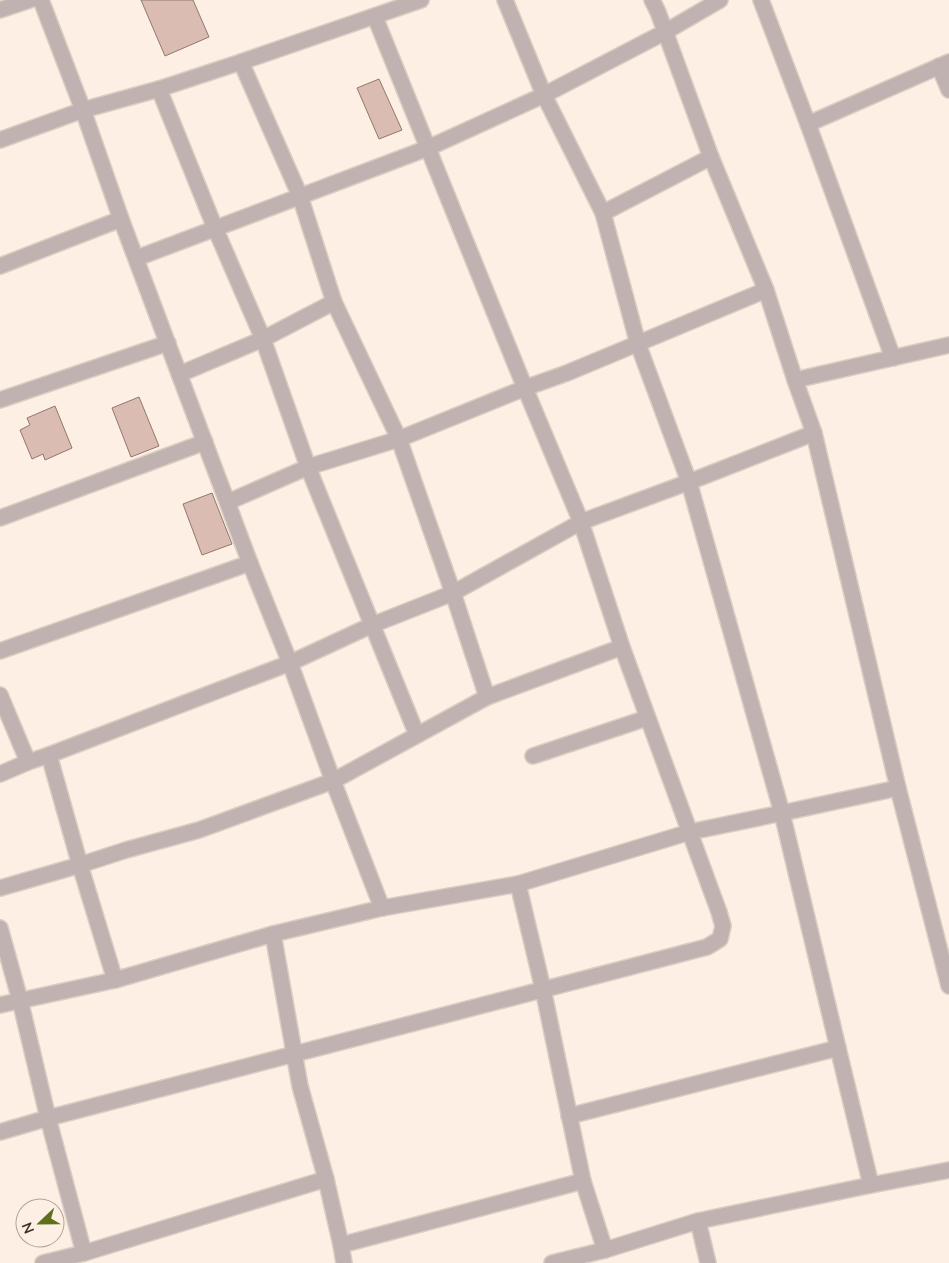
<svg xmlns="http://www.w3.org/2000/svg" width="949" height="1263" font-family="Mulish,sans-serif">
  <rect width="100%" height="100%" fill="#fdefe3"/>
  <g fill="#dabcb3" stroke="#92776f">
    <polygon points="141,0 193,0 209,37 165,56"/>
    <polygon points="379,79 402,130 379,139 357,88"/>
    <polygon points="139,397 159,446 131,457 112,408"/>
    <polygon points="55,406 72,448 45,460 43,454 32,459 20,430 30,425 27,418"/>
    <polygon points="212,493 232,544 202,555 183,504"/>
  </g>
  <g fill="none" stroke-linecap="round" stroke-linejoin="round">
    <g stroke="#dacdc2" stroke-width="18">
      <g id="minor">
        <polyline points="41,0 83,110 121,219 250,563 290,663 333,781 382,908"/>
        <polyline points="652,0 658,12 711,157 766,290 795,380 814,433 898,788 949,986"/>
        <polyline points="720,0 665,32 544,95 603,213 638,344 689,482 782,813 838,1048 871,1185 949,1170"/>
        <polyline points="761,0 808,124 893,358"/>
        <polyline points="0,10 30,0"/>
        <polyline points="241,62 421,0"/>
        <polyline points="939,66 949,90"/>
        <polyline points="159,89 215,228 263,339 308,467 417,735"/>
        <polyline points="808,124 949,62"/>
        <polyline points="0,140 83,110 159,89 241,62 300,196 334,302 263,339 180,374"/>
        <polyline points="603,213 711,157"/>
        <polyline points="137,258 428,148 544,95 505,0"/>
        <polyline points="0,266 121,219"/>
        <polyline points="334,302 399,439 453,593 487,697"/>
        <polyline points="795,380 949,345"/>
        <polyline points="0,400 168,343"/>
        <polyline points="228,502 308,467 399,439 525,388 567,373 766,290"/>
        <polyline points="0,518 205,442"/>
        <polyline points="0,651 250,563"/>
        <polyline points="0,695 28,762"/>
        <polyline points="49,755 80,865 115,980"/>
        <polyline points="533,756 647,718"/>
        <polyline points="0,774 28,762 49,755 290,663 372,625 453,593 581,522 689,482 814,433"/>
        <polyline points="518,884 543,989 583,1181 605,1250 698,1221 708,1263"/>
        <polyline points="0,888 80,865 126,850 199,830 333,781 487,697 622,647"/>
        <polyline points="0,928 20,1000 48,1118 84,1253"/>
        <polyline points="273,934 300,1086 326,1179 341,1245 344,1263"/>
        <polyline points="0,1005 115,980 273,934 382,908 518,884 690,832 782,813 898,788"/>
        <polyline points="569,1116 838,1048"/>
        <polyline points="0,1132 48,1118 707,947 720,939 723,926 719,912 622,647 581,522 525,388 375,17"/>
        <polyline points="698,1221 871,1185"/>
        <polyline points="341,1245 583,1181"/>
        <polyline points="43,1263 84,1253 326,1179"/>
        <polyline points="552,1263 605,1250"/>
      </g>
    </g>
    <use href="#minor" stroke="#c0b2b0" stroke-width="15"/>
  </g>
  <g transform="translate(40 1223) rotate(248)"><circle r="24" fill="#fdefe3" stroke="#b0a49a"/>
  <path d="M0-4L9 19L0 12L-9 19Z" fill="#606f1b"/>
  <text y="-8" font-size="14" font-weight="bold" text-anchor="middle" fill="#3c342c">N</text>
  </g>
</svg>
